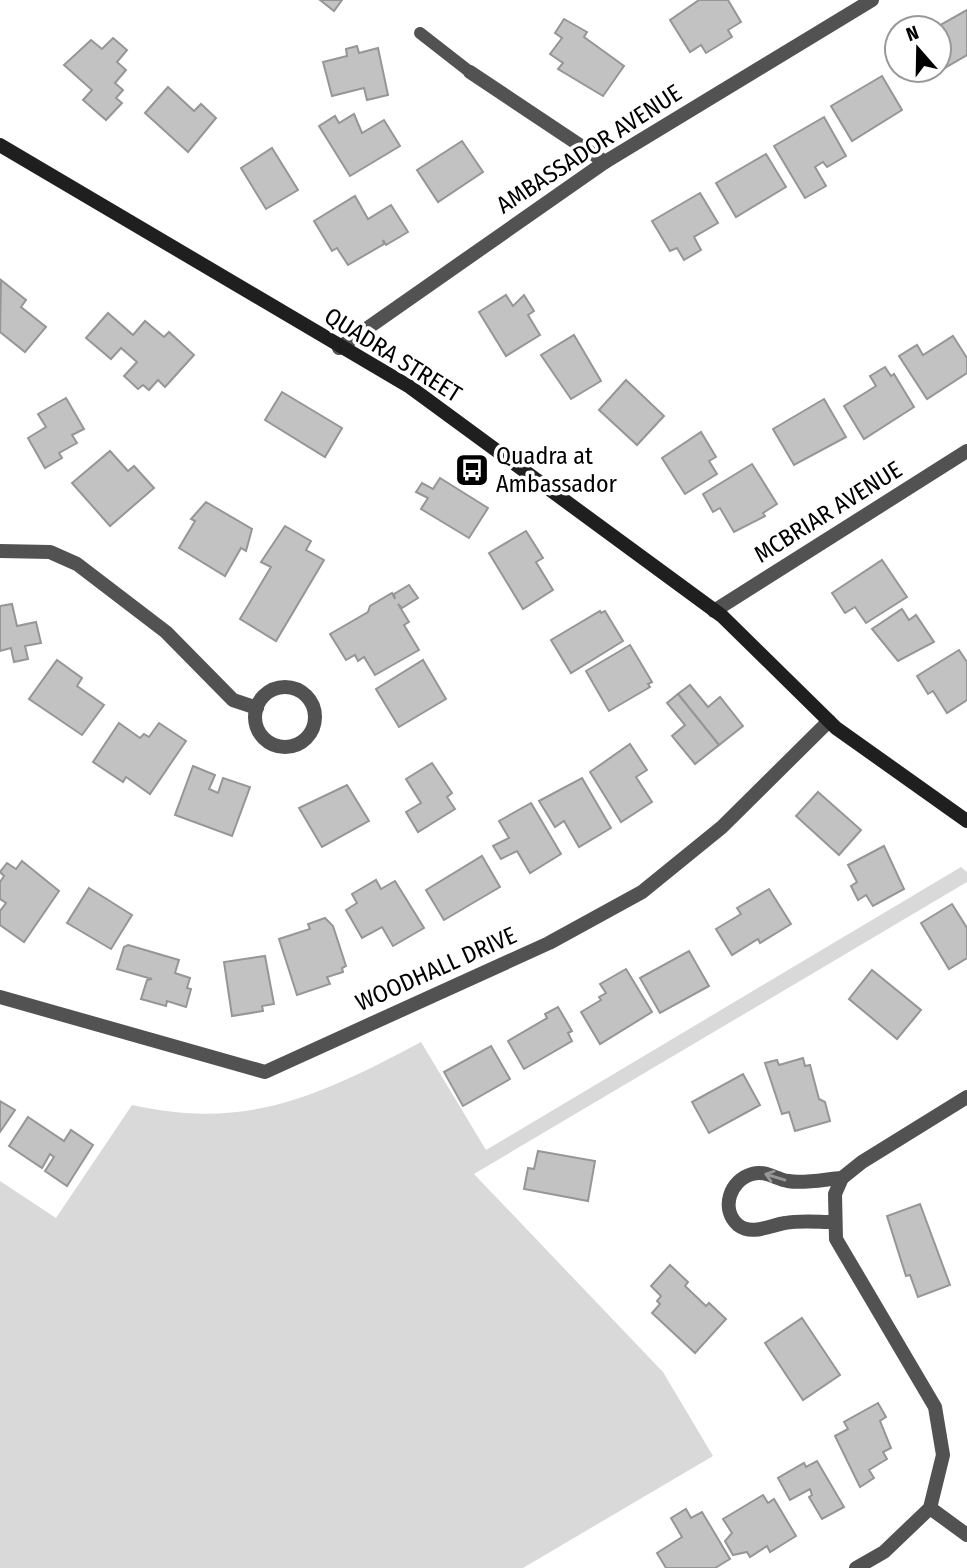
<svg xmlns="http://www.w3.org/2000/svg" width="967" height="1568" font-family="'Fira Sans Condensed',sans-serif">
  <rect width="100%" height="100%" fill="#fff"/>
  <path fill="#d9d9d9" d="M961,867L967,872V882L474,1174L663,1372L713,1456L523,1568H0V1181L56,1218L132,1105C248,1131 321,1095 421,1042L486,1150Z"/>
  <g fill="#c2c2c2" stroke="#969696" stroke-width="2">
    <polygon points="320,0 342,0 334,11"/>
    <polygon points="699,0 728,0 741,22 728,30 732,37 706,53 701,45 690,52 670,20"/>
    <polygon points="967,10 967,55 924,80 919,70 939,70 939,28 935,28"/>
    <polygon points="564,19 587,32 584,37 624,66 603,96 558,69 563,63 550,54 562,38 555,33"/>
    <polygon points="113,38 127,50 117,62 126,70 115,83 123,90 116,98 122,103 106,120 83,100 92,90 64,65 91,40 102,49"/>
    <polygon points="357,46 359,53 378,48 388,95 367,100 364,88 332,96 323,62 347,56 346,49"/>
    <polygon points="882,76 902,110 852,141 831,106"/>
    <polygon points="168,87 194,111 201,104 216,118 188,152 145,113"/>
    <polygon points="354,114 362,133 384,120 400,146 350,176 319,126 335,116 339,123"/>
    <polygon points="824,117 846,156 827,167 823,162 815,167 826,186 805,198 774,146"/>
    <polygon points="462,141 483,172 438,202 417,170"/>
    <polygon points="272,148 298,190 266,209 241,168"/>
    <polygon points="766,154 786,187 736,217 716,183"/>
    <polygon points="700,193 718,223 694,237 701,250 684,260 677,248 670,251 652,221"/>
    <polygon points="355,196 368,219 391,205 408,232 386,245 383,240 384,244 348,265 337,248 332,251 314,221"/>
    <polygon points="1,280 26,300 21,307 46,327 25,352 0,332"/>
    <polygon points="506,295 513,306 524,295 534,311 528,315 540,335 506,356 479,312"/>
    <polygon points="108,313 133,335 145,321 164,337 169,332 194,355 165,387 158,380 149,390 143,385 138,389 124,376 137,362 121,348 111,359 86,338"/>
    <polygon points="574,335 601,381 571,399 541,355"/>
    <polygon points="953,336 967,358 967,373 927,399 899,356 917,345 923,355"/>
    <polygon points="885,367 891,376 894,374 914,407 864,439 844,406 876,386 870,376"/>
    <polygon points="626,380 664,416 637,445 599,410"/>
    <polygon points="282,392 342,428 325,457 265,420"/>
    <polygon points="66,398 84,429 72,435 77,443 59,453 62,458 45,468 28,438 46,427 38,414"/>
    <polygon points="824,399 846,437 794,465 773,429"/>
    <polygon points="701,432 716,457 709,461 717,474 685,494 662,458"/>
    <polygon points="110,451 128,471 134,466 154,488 110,526 72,483"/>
    <polygon points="752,464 777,504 763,513 765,516 734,532 720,508 713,512 703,494"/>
    <polygon points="440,478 488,508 469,538 421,509 428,498 416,492 422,483 433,489"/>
    <polygon points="206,502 252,529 246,551 241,548 225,576 179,548 195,521 191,519"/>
    <polygon points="285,526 311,541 306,550 324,560 276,641 240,619 271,567 261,562"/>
    <polygon points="526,531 543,558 536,562 553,590 523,609 489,553"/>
    <polygon points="882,560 907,597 866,623 855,607 845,613 832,593"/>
    <polygon points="409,585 418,598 402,608 398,604 409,622 404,625 419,650 375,675 364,657 358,661 355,655 346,660 330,634 368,612 370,606 392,593 395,599 394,594"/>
    <polygon points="12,604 17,626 36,622 41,643 25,646 28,659 14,662 11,648 0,651 0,606"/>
    <polygon points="902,609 909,620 916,615 934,642 898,661 872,629"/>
    <polygon points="600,611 601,613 605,611 623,641 571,673 551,640"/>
    <polygon points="630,645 652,682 648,684 650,687 609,711 586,671"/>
    <polygon points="959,650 967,662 967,700 947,713 933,691 928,694 917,676"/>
    <polygon points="57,660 82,678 77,686 104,705 82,735 29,699"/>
    <polygon points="423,660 446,699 399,727 376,689"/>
    <polygon points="690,685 708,707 720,697 743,726 719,745 678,694"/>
    <polygon points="678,694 719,745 695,764 672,736 685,725 667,703"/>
    <polygon points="119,723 140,738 144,734 149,737 159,723 186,741 150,794 126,777 123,782 93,762"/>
    <polygon points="630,744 647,770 636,777 652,802 621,822 590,772"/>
    <polygon points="432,763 452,793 447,797 455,809 418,832 406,812 421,803 406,779"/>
    <polygon points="193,766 215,775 209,789 218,793 223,778 250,787 232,836 175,815"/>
    <polygon points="582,778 611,828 579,847 564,821 555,827 539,801"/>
    <polygon points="347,785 369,821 322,847 299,808"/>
    <polygon points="818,792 861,830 839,855 796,816"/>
    <polygon points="531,803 561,854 530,873 517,851 501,859 493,846 509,838 499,821"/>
    <polygon points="884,846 904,889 873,906 866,895 858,900 851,886 857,882 848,865"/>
    <polygon points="482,856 500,887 444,920 426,890"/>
    <polygon points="22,861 59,891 24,942 0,925 0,911 6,903 0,899 0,882 4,876 0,872 7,863 16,869"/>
    <polygon points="376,880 381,889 395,881 424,928 393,946 382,927 362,938 346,910 357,903 352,894"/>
    <polygon points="89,888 132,915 111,949 67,923"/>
    <polygon points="769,889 791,924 760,943 758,939 732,955 716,929 741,914 737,908"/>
    <polygon points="952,904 967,928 967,958 949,969 921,923"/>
    <polygon points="325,918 333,926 346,966 342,968 343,972 327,977 330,984 297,995 279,939 310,929 308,924"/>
    <polygon points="128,945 179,960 175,973 190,978 187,988 191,989 186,1007 167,1001 166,1006 141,999 147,980 152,979 117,969 124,947"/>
    <polygon points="689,951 709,986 660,1013 640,978"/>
    <polygon points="265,956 274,1004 262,1006 263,1011 232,1016 224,962"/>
    <polygon points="626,969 652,1012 600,1044 581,1012 601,1000 599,997 606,993 600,984"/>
    <polygon points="872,970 921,1010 897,1039 849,999"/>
    <polygon points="558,1007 572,1031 568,1033 572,1041 524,1069 508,1041 547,1018 545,1014"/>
    <polygon points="491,1046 510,1079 463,1106 444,1072"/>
    <polygon points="803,1058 805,1066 810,1065 819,1099 825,1102 830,1121 795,1131 789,1112 782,1114 765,1063 777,1060 779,1065"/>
    <polygon points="743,1074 760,1105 709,1133 692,1102"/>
    <polygon points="0,1101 15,1110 0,1132"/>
    <polygon points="28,1117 64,1141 71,1130 93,1145 67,1186 45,1171 54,1157 50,1154 42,1168 9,1146"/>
    <polygon points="538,1151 595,1161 588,1201 524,1189 528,1168 534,1169"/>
    <polygon points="920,1204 950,1285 918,1297 910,1275 906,1276 887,1216"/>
    <polygon points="670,1265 688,1282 685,1286 706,1306 709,1303 726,1319 695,1353 652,1313 660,1304 657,1301 661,1296 651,1286"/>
    <polygon points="802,1318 840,1375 803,1400 765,1343"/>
    <polygon points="878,1403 886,1417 880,1421 891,1448 883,1452 887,1459 869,1470 874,1478 860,1487 835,1436 848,1429 844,1422"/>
    <polygon points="817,1461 844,1507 822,1519 809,1497 812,1495 810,1489 790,1500 778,1478 804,1463 806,1467"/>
    <polygon points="763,1495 768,1503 774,1499 796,1536 770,1552 767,1546 750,1557 747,1552 733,1555 725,1541 732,1533 723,1519"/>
    <polygon points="686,1509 691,1518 702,1512 730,1559 715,1568 666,1568 657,1553 682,1537 671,1518"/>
  </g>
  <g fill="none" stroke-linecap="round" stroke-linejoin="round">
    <polyline stroke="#525252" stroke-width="12" points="420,33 470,72"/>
    <g stroke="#525252" stroke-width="14">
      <polyline points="470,72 605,162"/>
      <polyline points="339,348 605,162 872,0"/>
      <polyline points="0,551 50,552 77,564 166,632 233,700 257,708"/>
      <polyline points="714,611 967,451"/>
      <circle cx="285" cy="717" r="30"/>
      <polyline points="0,997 265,1072 549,943 642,892 722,827 829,721"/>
      <path d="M834,1222C818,1222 800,1220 785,1223C771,1225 752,1236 738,1225C720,1209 730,1180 752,1174C766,1170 775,1179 788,1181C804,1184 826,1179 842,1178"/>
      <polyline points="930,1508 967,1535"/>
      <polyline points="856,1568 884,1552 930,1508 943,1455 935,1407 836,1239 835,1194 842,1178 862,1162 967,1097"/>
    </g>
    <polyline stroke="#1f1f1f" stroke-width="14" points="0,145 410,387 722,616 836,728 967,821"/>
  </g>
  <defs><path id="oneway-shaft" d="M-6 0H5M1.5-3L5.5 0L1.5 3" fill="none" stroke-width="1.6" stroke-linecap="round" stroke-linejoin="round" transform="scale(1.75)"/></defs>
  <use stroke="#979797" href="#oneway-shaft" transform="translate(775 1177) rotate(-163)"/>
  <defs>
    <g id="bus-square" transform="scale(1.75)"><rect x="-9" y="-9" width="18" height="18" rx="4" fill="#000" stroke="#fff"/><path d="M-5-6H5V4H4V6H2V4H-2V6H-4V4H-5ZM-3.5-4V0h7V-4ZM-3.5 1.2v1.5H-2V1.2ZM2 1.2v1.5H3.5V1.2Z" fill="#fff"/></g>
  </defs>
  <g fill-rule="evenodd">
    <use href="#bus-square" x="472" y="470"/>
  </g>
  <g text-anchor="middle" stroke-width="7" stroke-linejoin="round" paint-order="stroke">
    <g font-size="24" fill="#000" stroke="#fff">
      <text transform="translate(589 149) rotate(-33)" y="8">AMBASSADOR AVENUE</text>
      <text transform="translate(393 355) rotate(32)" y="8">QUADRA STREET</text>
      <text transform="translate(828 512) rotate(-32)" y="8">MCBRIAR AVENUE</text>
      <text transform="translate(436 969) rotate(-24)" y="8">WOODHALL DRIVE</text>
    </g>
    <g font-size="24" fill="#000" stroke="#fff" text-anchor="start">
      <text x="496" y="464">Quadra at<tspan x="496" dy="28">Ambassador</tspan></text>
    </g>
  </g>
  <g transform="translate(918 49) rotate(340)"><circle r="33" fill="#ffffff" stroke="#999999" stroke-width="2"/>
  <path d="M0-5L12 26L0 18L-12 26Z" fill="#000000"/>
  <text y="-10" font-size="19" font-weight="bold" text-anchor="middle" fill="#000000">N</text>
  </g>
</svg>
